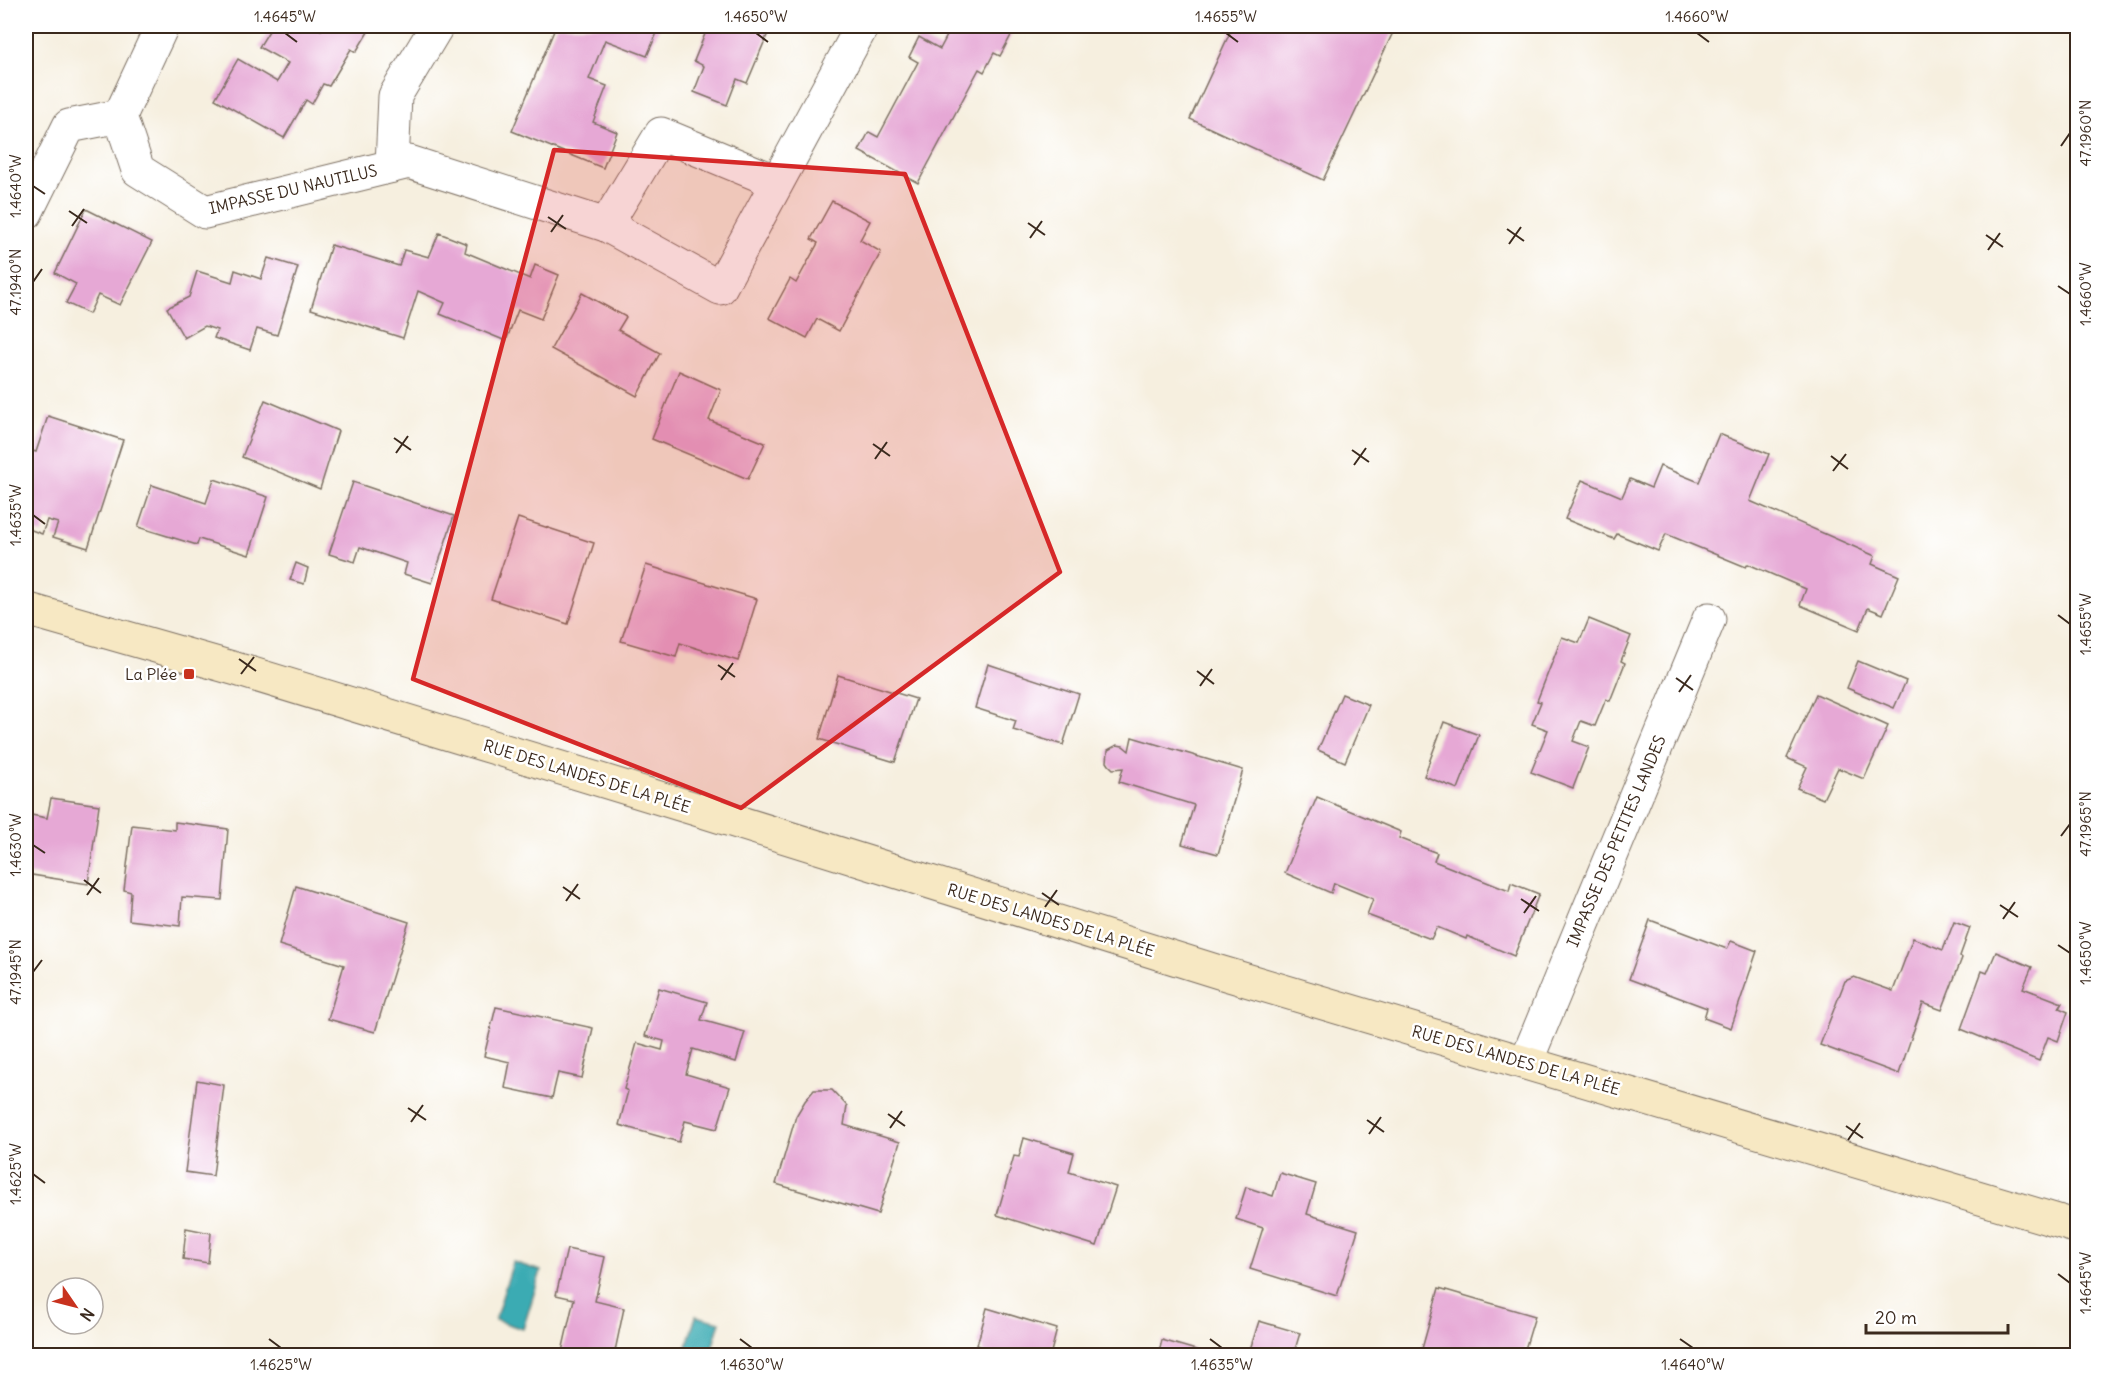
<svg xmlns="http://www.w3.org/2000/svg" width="2103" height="1381" font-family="Delius,sans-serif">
  <rect width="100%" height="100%" fill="#fff"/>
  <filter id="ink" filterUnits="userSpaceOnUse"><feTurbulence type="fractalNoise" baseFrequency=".0167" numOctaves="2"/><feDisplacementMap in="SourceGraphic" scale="12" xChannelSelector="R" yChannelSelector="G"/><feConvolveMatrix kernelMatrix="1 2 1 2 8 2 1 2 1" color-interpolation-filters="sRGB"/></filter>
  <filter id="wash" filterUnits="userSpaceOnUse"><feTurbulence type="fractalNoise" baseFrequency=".008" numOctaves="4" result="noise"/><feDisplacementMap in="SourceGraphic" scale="24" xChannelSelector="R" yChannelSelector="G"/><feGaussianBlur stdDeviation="1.35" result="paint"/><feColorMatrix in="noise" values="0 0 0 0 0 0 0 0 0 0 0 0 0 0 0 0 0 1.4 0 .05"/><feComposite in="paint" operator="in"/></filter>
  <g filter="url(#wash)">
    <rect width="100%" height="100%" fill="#f6efdf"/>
    <g fill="#3aabb3" stroke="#3a6a68" stroke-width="1.5">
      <polygon points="513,1262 541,1271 523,1329 495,1320"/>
      <polygon points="696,1316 720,1322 710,1355 684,1355"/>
    </g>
    <g id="blocks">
      <g fill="#e6a8d5">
        <polygon points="272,26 313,26 321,30 324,26 356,26 368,32 356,52 351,49 329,86 323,84 312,104 306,100 284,138 215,99 238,59 277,82 288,63 259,47"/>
        <polygon points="556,26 660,26 647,56 605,40 589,79 607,86 593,122 617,132 603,168 512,131"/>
        <polygon points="704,26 771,26 747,83 737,79 727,105 694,92 704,66 694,61 707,29 703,27"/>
        <polygon points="942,26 1016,26 1000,56 994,53 984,72 979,69 918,183 859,151 869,132 878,137 918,62 909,57 919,37 940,49 950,30"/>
        <polygon points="1233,26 1396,26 1323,180 1190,119"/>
        <polygon points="832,201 870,221 860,240 881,252 839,331 817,319 807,338 769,318 790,279 796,283 818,243 811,239"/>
        <polygon points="86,209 152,242 120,305 98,295 89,314 66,303 76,284 55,273"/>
        <polygon points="439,233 467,244 465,252 530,279 535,265 559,275 541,319 518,310 506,341 440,314 445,303 418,291 403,338 311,309 331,245 399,266 404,250 429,257"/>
        <polygon points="268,258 298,267 277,335 257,329 250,350 214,338 217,330 205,326 184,338 167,308 189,297 197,271 232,282 235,270 261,279"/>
        <polygon points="582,293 626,317 618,330 660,353 637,396 551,349"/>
        <polygon points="679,371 721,390 709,420 765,443 748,479 652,439"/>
        <polygon points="265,400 338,431 320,489 242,457"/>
        <polygon points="48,416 123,440 88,548 53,537 58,523 47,520 42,534 26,528 26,449 36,452"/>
        <polygon points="1719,434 1769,454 1750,501 1875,556 1872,564 1899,576 1883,614 1868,608 1859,630 1800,605 1806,589 1748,564 1746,567 1666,534 1658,551 1617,534 1614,539 1565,519 1582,480 1622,497 1630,479 1651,488 1660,466 1699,482"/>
        <polygon points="214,479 268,497 249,555 199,539 197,545 138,527 152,485 206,503"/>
        <polygon points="353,482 454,516 432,583 404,574 407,563 360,547 355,562 329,554"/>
        <polygon points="518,518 594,543 568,624 491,599"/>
        <polygon points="296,563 308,568 304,584 290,580"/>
        <polygon points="646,565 757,599 738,661 680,643 676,657 621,641"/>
        <polygon points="1589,619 1631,636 1621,661 1625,663 1610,701 1606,699 1595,726 1581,721 1573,741 1589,747 1573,788 1531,772 1548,730 1532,724 1541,702 1537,701 1562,637 1579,643"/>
        <polygon points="1858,661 1906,681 1894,708 1847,688"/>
        <polygon points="988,664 1079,694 1063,745 1013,730 1016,721 975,708"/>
        <polygon points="838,675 916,699 895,762 819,739"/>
        <polygon points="1342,694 1369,705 1345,762 1318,750"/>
        <polygon points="1816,694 1888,726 1864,779 1838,768 1823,799 1797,788 1807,767 1787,758"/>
        <polygon points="1444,722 1479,735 1458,789 1424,776"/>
        <polygon points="1132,737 1243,770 1218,854 1182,844 1194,805 1119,782 1123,768 1113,769 1109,765 1107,762 1108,750 1117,745 1123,746 1129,751"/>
        <polygon points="1317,797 1401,832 1399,838 1437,853 1434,861 1509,891 1511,883 1539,894 1514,956 1467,936 1466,939 1437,927 1431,939 1367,915 1373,899 1334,883 1331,893 1285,873"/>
        <polygon points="51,798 99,805 88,884 26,874 26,814 47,818"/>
        <polygon points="175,822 228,829 222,900 182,897 180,926 129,920 131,892 124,890 132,825 175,830"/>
        <polygon points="296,886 409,922 375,1032 328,1019 344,965 279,945"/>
        <polygon points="1650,920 1727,949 1731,941 1757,951 1731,1028 1704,1018 1707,1008 1629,979"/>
        <polygon points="1954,922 1970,928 1960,956 1962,958 1942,1010 1923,1003 1899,1074 1820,1045 1845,981 1854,977 1893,991 1913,938 1943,950"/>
        <polygon points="1996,952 2032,967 2023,988 2062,1003 2059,1008 2068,1012 2058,1041 2048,1037 2039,1061 1961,1029 1982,971 1987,973"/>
        <polygon points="659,988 707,1002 701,1020 745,1032 736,1062 693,1049 686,1074 730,1087 717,1129 685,1121 679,1142 619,1125 628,1091 624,1089 637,1043 662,1050 664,1041 645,1036"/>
        <polygon points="496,1007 593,1028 582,1078 558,1073 552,1098 505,1088 510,1062 484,1056"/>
        <polygon points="197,1080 224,1085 213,1176 185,1172"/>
        <polygon points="814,1090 832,1090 847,1106 844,1125 900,1142 878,1214 776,1184 796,1116 805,1101"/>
        <polygon points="1024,1138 1074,1153 1069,1172 1116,1187 1097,1246 997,1215 1014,1156 1019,1157"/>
        <polygon points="1280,1173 1316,1184 1307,1214 1358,1230 1337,1296 1250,1269 1263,1228 1236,1219 1246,1187 1273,1196"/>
        <polygon points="186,1228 211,1233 208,1263 183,1259"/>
        <polygon points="567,1249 605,1257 595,1301 624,1308 614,1356 561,1356 574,1299 556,1295"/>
        <polygon points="1439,1288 1535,1316 1523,1356 1420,1356"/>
        <polygon points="987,1308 1057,1329 1050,1356 982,1356 984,1348 977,1345"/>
        <polygon points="1259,1321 1300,1333 1293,1356 1248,1356"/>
        <polygon points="1162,1340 1213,1355 1213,1356 1158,1356"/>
      </g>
    </g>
  </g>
  <g filter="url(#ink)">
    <use href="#blocks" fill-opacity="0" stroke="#7c6f62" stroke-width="1.5"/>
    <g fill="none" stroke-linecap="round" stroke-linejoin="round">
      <g stroke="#7c6f62" stroke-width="35">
        <g id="street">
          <polyline points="162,26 120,116 138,170 205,212 409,162 606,225 720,288 862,26"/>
          <polyline points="392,166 395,96 437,26"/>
          <polyline points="26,213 69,126 120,116"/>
          <polyline points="606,225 661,134 777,182"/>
          <polyline points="1526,1062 1709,619"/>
        </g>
      </g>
      <g stroke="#7c6f62" stroke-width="35">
        <polyline id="secondary" points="26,609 236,669 699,810 1219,972 2078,1227"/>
      </g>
      <use href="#street" stroke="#fff" stroke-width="33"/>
      <use href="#secondary" stroke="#f7e8c3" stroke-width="33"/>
    </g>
  </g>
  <path fill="#d62828" fill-opacity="0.2" stroke="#d62828" stroke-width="4.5" stroke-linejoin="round" d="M554,150L905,174L1060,572L741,808L413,679Z"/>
  <path fill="none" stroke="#3b2a1e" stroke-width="2" d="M285,33L297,42M756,33L768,42M1226,33L1238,42M1697,33L1709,42M2061,146L2070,133M33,186L45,194M69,211L87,223M548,217L566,229M1028,223L1045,235M72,226L84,209M1507,229L1524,241M551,232L563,215M1986,235L2003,247M1030,238L1042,221M1509,244L1521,227M1988,250L2000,233M33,282L42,269M2058,286L2070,294M394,438L411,450M873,444L890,456M1352,450L1369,462M396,453L408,436M1831,456L1848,469M875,459L887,442M1354,465L1366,448M1833,471L1846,454M33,515L45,524M2058,615L2070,624M239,659L256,671M718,665L735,677M1197,671L1214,684M241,674L254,657M1676,678L1693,690M721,680L733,663M1200,686L1212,669M1679,692L1691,675M2061,836L2070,824M33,845L45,853M84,880L101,893M563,887L580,899M1042,893L1059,905M87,895L99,878M1521,899L1539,911M566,901L578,884M2000,905L2018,917M1045,907L1057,890M1524,913L1536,896M2003,919L2015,902M2058,945L2070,953M33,972L42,960M408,1108L426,1120M888,1114L905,1126M1367,1120L1384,1132M411,1122L423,1105M1846,1126L1863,1138M890,1128L902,1111M1369,1134L1381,1117M1848,1140L1860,1123M33,1174L45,1183M2058,1274L2070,1283M269,1339L281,1348M740,1339L752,1348M1210,1339L1222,1348M1680,1339L1693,1348"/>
  <rect fill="#c8321e" stroke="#fff" stroke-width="2" x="183" y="668" width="12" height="12" rx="3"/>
  <g text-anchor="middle" stroke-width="5" stroke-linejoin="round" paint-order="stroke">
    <g font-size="16" fill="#3b2a1e" stroke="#fff">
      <text transform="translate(293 189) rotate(-13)" y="6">IMPASSE DU NAUTILUS</text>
      <text transform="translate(587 776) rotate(17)" y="6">RUE DES LANDES DE LA PLÉE</text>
      <text transform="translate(1616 841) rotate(-67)" y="6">IMPASSE DES PETITES LANDES</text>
      <text transform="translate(1051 920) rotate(17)" y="6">RUE DES LANDES DE LA PLÉE</text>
      <text transform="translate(1516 1060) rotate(16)" y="6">RUE DES LANDES DE LA PLÉE</text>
    </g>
    <g font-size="16" fill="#3b2a1e" stroke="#fff" text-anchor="end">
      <text x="177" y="680">La Plée</text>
    </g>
  </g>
  <rect width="2103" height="1381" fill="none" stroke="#fff" stroke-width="66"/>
  <g transform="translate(75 1306) rotate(125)"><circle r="28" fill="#ffffff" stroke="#b1aaa5" stroke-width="1.5"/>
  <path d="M0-4.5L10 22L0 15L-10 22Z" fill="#c8321e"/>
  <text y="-9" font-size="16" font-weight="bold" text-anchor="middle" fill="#3b2a1e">N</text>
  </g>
  <path d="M1866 1324v9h142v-9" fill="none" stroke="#3b2a1e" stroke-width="3"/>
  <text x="1875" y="1324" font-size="18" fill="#3b2a1e" stroke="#ffffff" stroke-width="4.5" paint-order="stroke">20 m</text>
  <rect x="33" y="33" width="2037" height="1315" fill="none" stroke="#3b2a1e" stroke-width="2"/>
  <g font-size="15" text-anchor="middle" fill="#3b2a1e">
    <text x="285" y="22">1.4645°W</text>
    <text x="756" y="22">1.4650°W</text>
    <text x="1226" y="22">1.4655°W</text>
    <text x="1697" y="22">1.4660°W</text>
    <text transform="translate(2086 133) rotate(-90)" y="5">47.1960°N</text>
    <text transform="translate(16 186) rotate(-90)" y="5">1.4640°W</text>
    <text transform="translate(16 282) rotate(-90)" y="5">47.1940°N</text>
    <text transform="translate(2086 294) rotate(-90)" y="5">1.4660°W</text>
    <text transform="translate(16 515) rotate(-90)" y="5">1.4635°W</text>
    <text transform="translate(2086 624) rotate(-90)" y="5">1.4655°W</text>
    <text transform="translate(2086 824) rotate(-90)" y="5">47.1965°N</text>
    <text transform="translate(16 845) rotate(-90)" y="5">1.4630°W</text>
    <text transform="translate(2086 953) rotate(-90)" y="5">1.4650°W</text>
    <text transform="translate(16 972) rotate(-90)" y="5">47.1945°N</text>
    <text transform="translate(16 1174) rotate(-90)" y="5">1.4625°W</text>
    <text transform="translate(2086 1283) rotate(-90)" y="5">1.4645°W</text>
    <text x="281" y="1370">1.4625°W</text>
    <text x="752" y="1370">1.4630°W</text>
    <text x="1222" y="1370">1.4635°W</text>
    <text x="1693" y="1370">1.4640°W</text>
  </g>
</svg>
